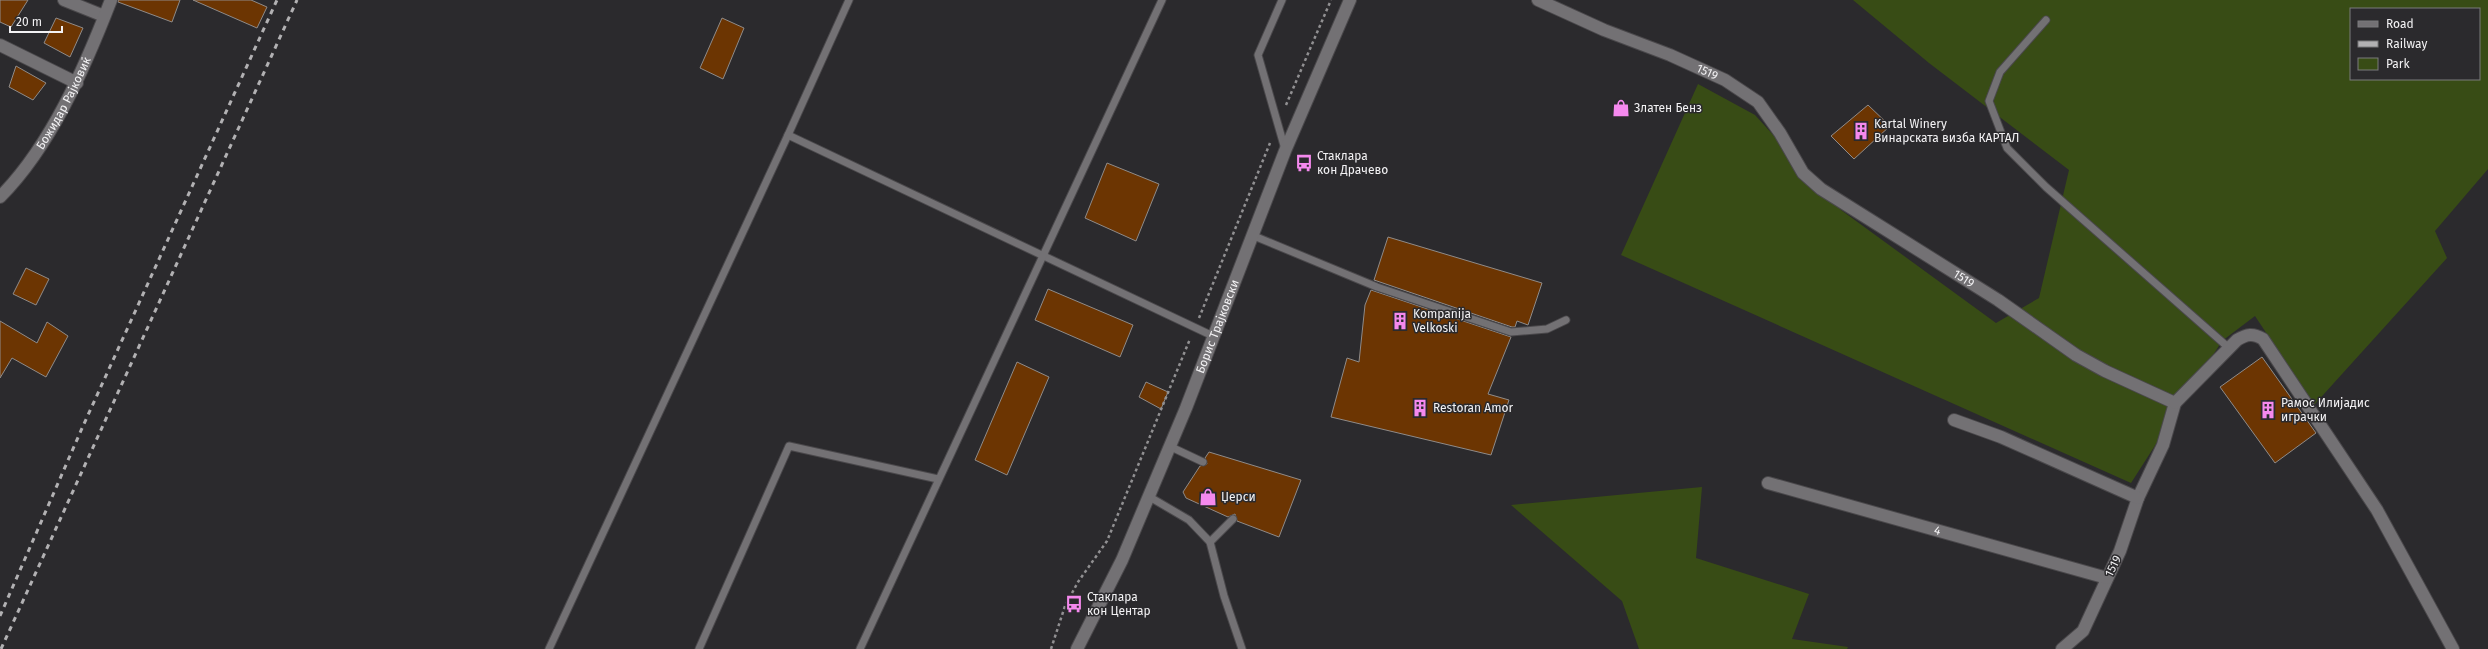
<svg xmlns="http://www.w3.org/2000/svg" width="2488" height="649" font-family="'Fira Sans',sans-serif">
  <rect width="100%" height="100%" fill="#2b2a2d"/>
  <g fill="#384c15" fill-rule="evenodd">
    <path d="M1853,0H2488V169L2435,231L2447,258L2314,405L2255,316L2222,341L2131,483L1621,255L1698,84L1755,115L1841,210L1996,323L2039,298L2069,170L1929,63ZM2351,9H2479V79H2351Z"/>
    <polygon points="1702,487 1696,558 1809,594 1792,639 1848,647 1847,649 1639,649 1622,601 1511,505"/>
  </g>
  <g fill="#6c3502" stroke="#8f8b89">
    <polygon points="0,0 28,0 11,27 0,22"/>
    <polygon points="118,0 180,0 172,22 118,2"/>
    <polygon points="193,0 251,0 267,7 257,28"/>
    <polygon points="56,18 83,28 70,57 44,43"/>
    <polygon points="722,18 744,28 723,79 700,68"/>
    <polygon points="16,66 46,83 33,100 9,87"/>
    <polygon points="1868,105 1890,126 1854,159 1831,136"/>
    <polygon points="1107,163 1159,184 1136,241 1085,218"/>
    <polygon points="1388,237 1542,283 1528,325 1517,321 1515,327 1512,327 1374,280"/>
    <polygon points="26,268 49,279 36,305 13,294"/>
    <polygon points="1048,289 1133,325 1120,357 1035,320"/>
    <polygon points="1371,290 1511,337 1488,394 1509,400 1491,455 1331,417 1347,358 1359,362 1365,305"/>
    <polygon points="0,321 37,343 47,322 68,336 46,377 12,358 0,378"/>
    <polygon points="2262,357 2316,433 2275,463 2220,387"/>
    <polygon points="1017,362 1049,377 1007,475 975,460"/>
    <polygon points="1146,382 1168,392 1161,409 1139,397"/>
    <polygon points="1209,452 1301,480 1279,537 1237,521 1235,514 1228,517 1186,498 1183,492 1200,466 1207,464 1205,458"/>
  </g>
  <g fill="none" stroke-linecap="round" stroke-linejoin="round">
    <g stroke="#4a484b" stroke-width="9">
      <g id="service">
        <polyline points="849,0 788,135 1215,337"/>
        <polyline points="1282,0 1258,55 1285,149"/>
        <polyline points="2046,20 2000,72 1989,101 2007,148 2046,187 2229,348"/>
        <polyline points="1254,236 1377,287 1511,332 1547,329 1566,320"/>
        <polyline points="1169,446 1203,462"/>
        <polyline points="1148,496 1189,520 1210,542 1224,596 1242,649"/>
        <polyline points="1210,542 1233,519"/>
        <polyline points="549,649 788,135"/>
        <polyline points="699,649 789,446 938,479"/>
        <polyline points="860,649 1162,0"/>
      </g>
    </g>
    <g stroke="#4a484b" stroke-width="14">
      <g id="minor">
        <polyline points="64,0 104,16"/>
        <path id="s1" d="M1538,0L1604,30L1670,55L1725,80L1758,102L1780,133L1803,173L1821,189L1998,300L2076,355L2105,371L2175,403L2163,445L2138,498L2120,551L2083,631L2062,649"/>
        <polyline points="0,45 77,83"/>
        <path id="s2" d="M0,197C51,146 85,67 111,0"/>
        <path d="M2175,403L2237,340C2247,334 2253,333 2263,339L2377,510L2453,649"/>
        <polyline points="1954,420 2001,437 2138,498"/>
        <path id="s3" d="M1768,483L2107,578"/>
      </g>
    </g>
    <g stroke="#4a484b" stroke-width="14">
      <g id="secondary">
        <path id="s4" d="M1077,649L1122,560L1186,408L1285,151L1350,0"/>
      </g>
    </g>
    <g stroke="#919092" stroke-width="2.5" stroke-dasharray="3 3" stroke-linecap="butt">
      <polyline points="1286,105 1331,0"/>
      <polyline points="1199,318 1270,143"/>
      <polyline points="1051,649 1065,606 1078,582 1107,541 1190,339"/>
    </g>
    <use href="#service" stroke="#737174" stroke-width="7"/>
    <use href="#minor" stroke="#737174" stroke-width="12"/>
    <use href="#secondary" stroke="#737174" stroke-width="12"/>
    <g stroke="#b2b1b3" stroke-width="3" stroke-dasharray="5 5" stroke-linecap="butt">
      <polyline points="0,616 83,426 277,0"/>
      <polyline points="1,649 297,0"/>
    </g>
  </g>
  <defs>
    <g id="shop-bare" transform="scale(1.38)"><path d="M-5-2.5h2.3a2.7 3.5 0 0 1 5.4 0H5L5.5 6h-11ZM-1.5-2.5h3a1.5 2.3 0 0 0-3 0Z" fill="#f589ee" stroke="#2b2a2d" stroke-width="2.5" paint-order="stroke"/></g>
    <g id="building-bare" transform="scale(1.38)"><path d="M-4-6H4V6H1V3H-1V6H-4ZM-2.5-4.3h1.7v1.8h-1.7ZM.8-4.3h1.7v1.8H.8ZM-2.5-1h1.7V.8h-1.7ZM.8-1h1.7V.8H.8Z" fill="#f589ee" stroke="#2b2a2d" stroke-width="2.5" paint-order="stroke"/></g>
    <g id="bus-bare" transform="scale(1.38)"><path d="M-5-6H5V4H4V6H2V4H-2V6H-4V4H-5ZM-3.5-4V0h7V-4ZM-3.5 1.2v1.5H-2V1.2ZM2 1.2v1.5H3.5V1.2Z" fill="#f589ee" stroke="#2b2a2d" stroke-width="2.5" paint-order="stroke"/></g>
  </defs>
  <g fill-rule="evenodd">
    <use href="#shop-bare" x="1621" y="108"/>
    <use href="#building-bare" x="1861" y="131"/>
    <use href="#bus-bare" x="1304" y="163"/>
    <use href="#building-bare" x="1400" y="321"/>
    <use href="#building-bare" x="1420" y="408"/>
    <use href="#building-bare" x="2268" y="410"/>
    <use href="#shop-bare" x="1208" y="497"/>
    <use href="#bus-bare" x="1074" y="604"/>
  </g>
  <g text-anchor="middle" stroke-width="3" stroke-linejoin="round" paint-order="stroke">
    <g font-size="12" fill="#f3f2f4" stroke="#2b2a2d">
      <text dy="4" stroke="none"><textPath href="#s1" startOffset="184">1519</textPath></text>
      <text dy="4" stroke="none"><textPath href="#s2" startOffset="114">Божидар Рајковиќ</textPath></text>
      <text dy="4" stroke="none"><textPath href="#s1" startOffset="520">1519</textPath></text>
      <text dy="4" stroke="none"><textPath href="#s4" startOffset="352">Борис Трајковски</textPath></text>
      <text dy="4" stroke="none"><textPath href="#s3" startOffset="176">4</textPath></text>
      <text transform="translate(2113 566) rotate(-64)" y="4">1519</text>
    </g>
    <g font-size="12" fill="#f3f2f4" stroke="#2b2a2d" text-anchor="start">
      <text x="1634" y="112">Златен Бенз</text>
      <text x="1874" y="128">Kartal Winery<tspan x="1874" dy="14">Винарската визба КАРТАЛ</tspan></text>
      <text x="1317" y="160">Стаклара<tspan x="1317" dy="14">кон Драчево</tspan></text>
      <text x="1413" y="318">Kompanija<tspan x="1413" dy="14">Velkoski</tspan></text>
      <text x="2281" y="407">Рамос Илијадис<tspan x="2281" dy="14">играчки</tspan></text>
      <text x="1433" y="412">Restoran Amor</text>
      <text x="1221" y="501">Џерси</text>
      <text x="1087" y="601">Стаклара<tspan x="1087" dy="14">кон Центар</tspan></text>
    </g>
  </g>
  <rect x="2350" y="8" width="130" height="72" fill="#2b2a2d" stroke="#7b7a7d"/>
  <rect x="2358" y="21" width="20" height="6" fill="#737174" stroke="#7b7a7d"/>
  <text x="2386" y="28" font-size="12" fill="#f3f2f4">Road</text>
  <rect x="2358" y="41" width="20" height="6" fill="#b2b1b3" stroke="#7b7a7d"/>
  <text x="2386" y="48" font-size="12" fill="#f3f2f4">Railway</text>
  <rect x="2358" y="58" width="20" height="12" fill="#384c15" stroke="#7b7a7d"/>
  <text x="2386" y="68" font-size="12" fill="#f3f2f4">Park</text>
  <path d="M10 26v6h52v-6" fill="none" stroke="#f3f2f4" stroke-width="2"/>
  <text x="16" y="26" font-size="12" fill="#f3f2f4" stroke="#2b2a2d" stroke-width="3" paint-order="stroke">20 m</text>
</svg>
